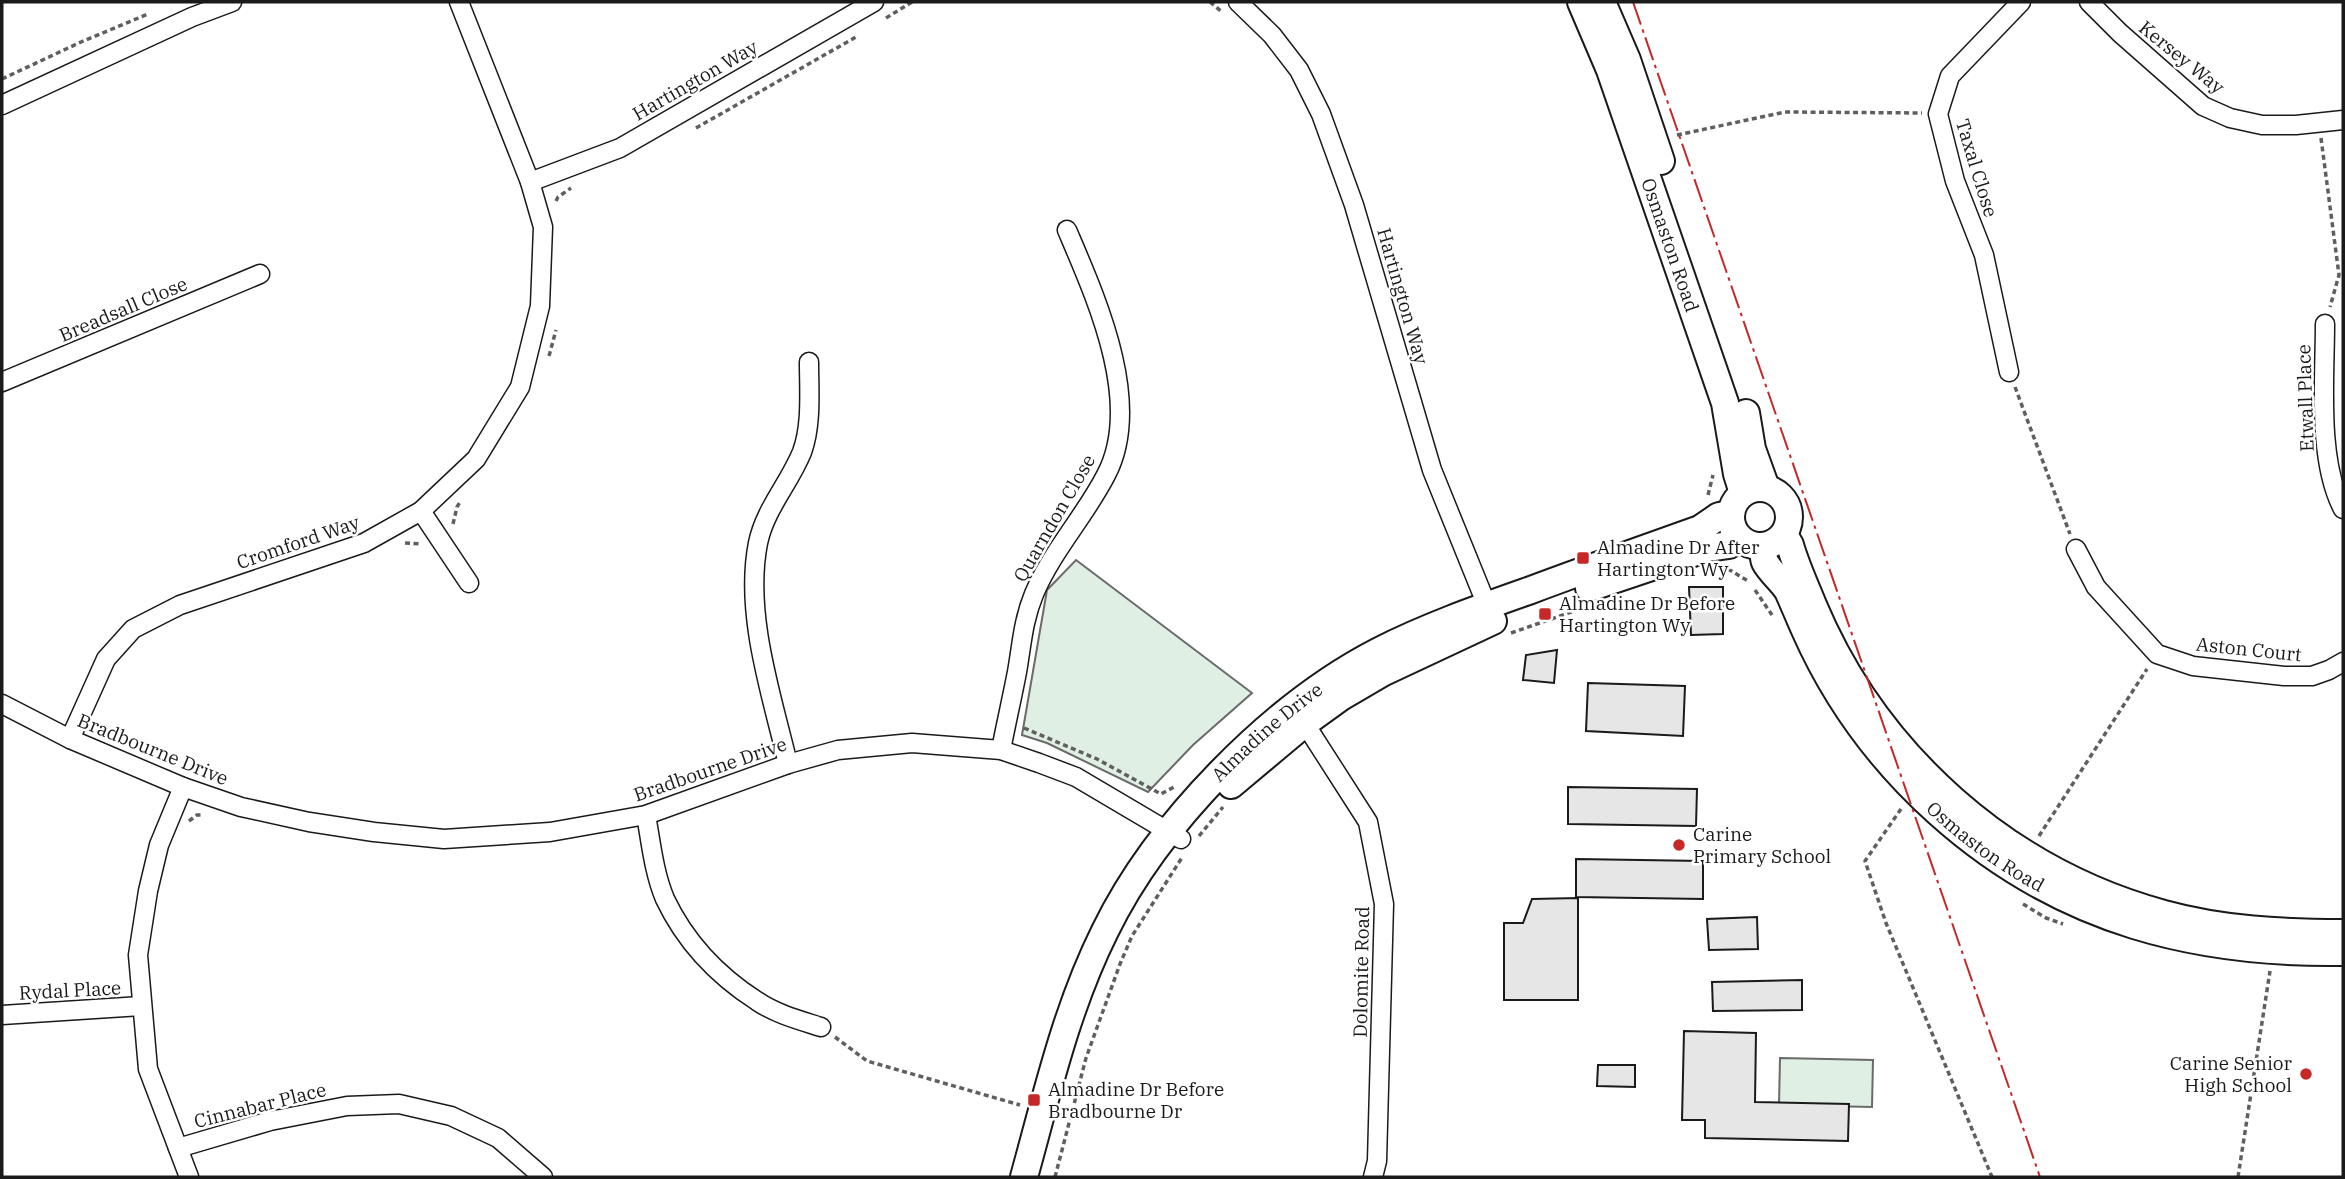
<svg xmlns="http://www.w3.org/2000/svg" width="2345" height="1179" font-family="'IBM Plex Serif',serif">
  <rect width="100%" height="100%" fill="#fff"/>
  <g fill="#e0efe3" stroke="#6a6a6a" stroke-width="2">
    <polygon points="1076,560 1252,693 1193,745 1148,792 1047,743 1022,735 1047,590"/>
    <polygon points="1780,1058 1873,1060 1872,1107 1779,1105"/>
  </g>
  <g fill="#e6e6e6" stroke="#1a1a1a" stroke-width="2">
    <polygon points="1689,587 1723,587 1723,634 1691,635"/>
    <polygon points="1557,650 1554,683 1523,680 1526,655"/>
    <polygon points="1588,683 1685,686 1683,736 1586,731"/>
    <polygon points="1568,787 1697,789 1696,826 1568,824"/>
    <polygon points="1576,859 1703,861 1703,899 1576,897"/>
    <polygon points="1578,898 1578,1000 1504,1000 1504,923 1523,923 1532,899"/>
    <polygon points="1757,917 1758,949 1709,950 1707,919"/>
    <polygon points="1802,980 1802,1010 1713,1011 1712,982"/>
    <polygon points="1684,1031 1756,1033 1755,1102 1849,1104 1848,1141 1705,1138 1705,1120 1682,1120"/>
    <polygon points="1598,1065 1635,1065 1635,1087 1597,1086"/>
  </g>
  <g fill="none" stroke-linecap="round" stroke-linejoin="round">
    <g stroke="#1a1a1a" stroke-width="21">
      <g id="street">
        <polyline points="1238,2 1272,35 1299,70 1321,114 1354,205 1432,470 1490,613"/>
        <polyline points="2089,2 2120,33 2203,106 2230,118 2262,125 2296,125 2343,120"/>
        <polyline points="2,105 192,17 232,2"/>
        <polyline points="530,182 620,148 874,2"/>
        <path d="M2325,324C2325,379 2317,460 2343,509"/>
        <polyline points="2009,372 1984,255 1955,181 1938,114 1950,76 2021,2"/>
        <polyline points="2,382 260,274"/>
        <polyline points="421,511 469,583"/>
        <polyline points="2076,549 2096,587 2157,654 2193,666 2284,676 2312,676 2329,670 2343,662"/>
        <polyline points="2,704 70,739 183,787 241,807 309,822 374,832 444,839 550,832 646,815 788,764 838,750 912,743 1001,750 1039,763 1076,777 1181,839"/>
        <polyline points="1300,716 1368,822 1384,904 1377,1161 1373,1177"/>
        <polyline points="70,739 106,659 133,629 180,605 364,543 421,511 476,459 520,387 540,306 543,227 530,182 459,2"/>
        <path d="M1001,750C1006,724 1012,698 1017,672C1022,643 1023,621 1034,594C1052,551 1085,516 1106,475C1144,403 1096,298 1067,230"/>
        <path d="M788,764C772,696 744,614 758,543C765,509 789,484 802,452C812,425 809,390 809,362"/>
        <polyline points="183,787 159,845 148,891 138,955 148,1069 189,1177"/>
        <path d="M646,815C651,843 654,873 665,899C685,941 718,976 757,1001C776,1014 799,1020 821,1027"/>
        <polyline points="2,1015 141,1006"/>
        <polyline points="178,1148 270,1121 347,1106 399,1104 451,1116 498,1138 543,1177"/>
      </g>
    </g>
    <g stroke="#1a1a1a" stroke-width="30">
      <g id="secondary">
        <path id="s1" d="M1581,2L1610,70L1725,403L1737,474L1743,493"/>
        <polyline points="1602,2 1627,60 1661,161"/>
        <polyline points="1746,413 1752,449 1766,488"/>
        <circle cx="1760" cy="517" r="29"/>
        <path d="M1784,535L1790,545C1796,566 1805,585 1813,605C1876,755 2006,871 2164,914C2222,930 2283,933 2343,933"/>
        <path id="s2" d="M1763,546C1764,551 1763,558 1765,562C1770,572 1782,581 1788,591C1794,604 1799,617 1805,630C1866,768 1989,880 2134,925C2202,946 2272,953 2343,952"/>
        <polyline points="1589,588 1708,548 1729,545 1739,538"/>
        <polyline points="1231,785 1305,723 1341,697 1382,673 1493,621"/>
        <path id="s3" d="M1024,1177C1047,1094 1066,1009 1105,931C1157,824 1272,706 1379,651C1428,626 1480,608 1531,590C1587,569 1644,549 1700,529L1719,516L1731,514"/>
      </g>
    </g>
    <g stroke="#5f5f5f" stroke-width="3.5" stroke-dasharray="5 3.5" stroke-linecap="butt">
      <polyline points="1210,2 1222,12"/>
      <polyline points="886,18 912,2"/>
      <polyline points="2,79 81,42 148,14"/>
      <polyline points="696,128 856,37"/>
      <polyline points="1677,135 1785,112 1922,113"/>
      <polyline points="2321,138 2339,275 2330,307"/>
      <polyline points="556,201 558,197 571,188"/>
      <polyline points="549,356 556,330"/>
      <polyline points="2015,387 2070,534"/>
      <polyline points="1708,495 1713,475"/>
      <polyline points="453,524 457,507 460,502"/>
      <polyline points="405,543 421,544"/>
      <polyline points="1728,569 1748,581"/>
      <polyline points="1755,590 1772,615"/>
      <polyline points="1511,633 1580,609"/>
      <polyline points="1024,728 1097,759 1161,794 1174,787"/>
      <polyline points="1901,809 1865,861 1886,923 1992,1177"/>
      <polyline points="189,821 197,815 204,815"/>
      <polyline points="1199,836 1223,807"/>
      <polyline points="2039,836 2147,669"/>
      <polyline points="2023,904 2046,918 2063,924"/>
      <polyline points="835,1037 867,1061 1020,1105"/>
      <polyline points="1055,1177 1086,1058 1120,964 1132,936 1183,856"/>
      <polyline points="2238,1177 2270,971"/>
    </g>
    <use href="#street" stroke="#fff" stroke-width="18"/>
    <use href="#secondary" stroke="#fff" stroke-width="26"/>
    <polyline stroke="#c62828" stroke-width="2" stroke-dasharray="24 5 3.5 5" stroke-linecap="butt" points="1633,2 2040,1177"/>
  </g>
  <g fill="#c62828" stroke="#fff" stroke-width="2.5">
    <rect x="1576" y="551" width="14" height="14" rx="3.5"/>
    <rect x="1538" y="607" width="14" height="14" rx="3.5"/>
    <circle cx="1679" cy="845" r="7"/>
    <circle cx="2306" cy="1074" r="7"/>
    <rect x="1027" y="1093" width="14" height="14" rx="3.5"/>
  </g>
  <g text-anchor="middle" stroke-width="5" stroke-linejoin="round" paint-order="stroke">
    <g font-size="19" fill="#1a1a1a" stroke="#fff">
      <text transform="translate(2182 57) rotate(39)" y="7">Kersey Way</text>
      <text transform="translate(695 80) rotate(-30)" y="7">Hartington Way</text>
      <text transform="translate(1977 168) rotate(73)" y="7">Taxal Close</text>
      <text dy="7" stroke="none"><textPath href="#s1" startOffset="259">Osmaston Road</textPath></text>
      <text transform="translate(1403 296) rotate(74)" y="7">Hartington Way</text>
      <text transform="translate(123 309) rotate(-23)" y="7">Breadsall Close</text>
      <text transform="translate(2305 398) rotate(-92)" y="7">Etwall Place</text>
      <text transform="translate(1054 518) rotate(-60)" y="7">Quarndon Close</text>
      <text transform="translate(298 542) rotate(-19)" y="7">Cromford Way</text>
      <text transform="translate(2249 649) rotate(6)" y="7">Aston Court</text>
      <text dy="7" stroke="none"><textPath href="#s3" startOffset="518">Almadine Drive</textPath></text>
      <text transform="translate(153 749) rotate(22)" y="7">Bradbourne Drive</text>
      <text transform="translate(710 769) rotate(-19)" y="7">Bradbourne Drive</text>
      <text dy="7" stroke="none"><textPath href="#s2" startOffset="382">Osmaston Road</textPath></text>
      <text transform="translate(1361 972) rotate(-89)" y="7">Dolomite Road</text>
      <text transform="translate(70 990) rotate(-3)" y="7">Rydal Place</text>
      <text transform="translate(260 1105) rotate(-14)" y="7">Cinnabar Place</text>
    </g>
    <g font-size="19" fill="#1a1a1a" stroke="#fff" text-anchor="start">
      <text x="1597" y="554">Almadine Dr After<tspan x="1597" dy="22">Hartington Wy</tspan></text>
      <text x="1559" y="610">Almadine Dr Before<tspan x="1559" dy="22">Hartington Wy</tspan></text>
      <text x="1693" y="841">Carine<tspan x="1693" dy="22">Primary School</tspan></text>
      <text x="2292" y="1070" text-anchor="end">Carine Senior<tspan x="2292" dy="22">High School</tspan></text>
      <text x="1048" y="1096">Almadine Dr Before<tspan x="1048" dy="22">Bradbourne Dr</tspan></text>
    </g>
  </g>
  <rect width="2345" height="1179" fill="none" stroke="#1a1a1a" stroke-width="7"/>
</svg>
